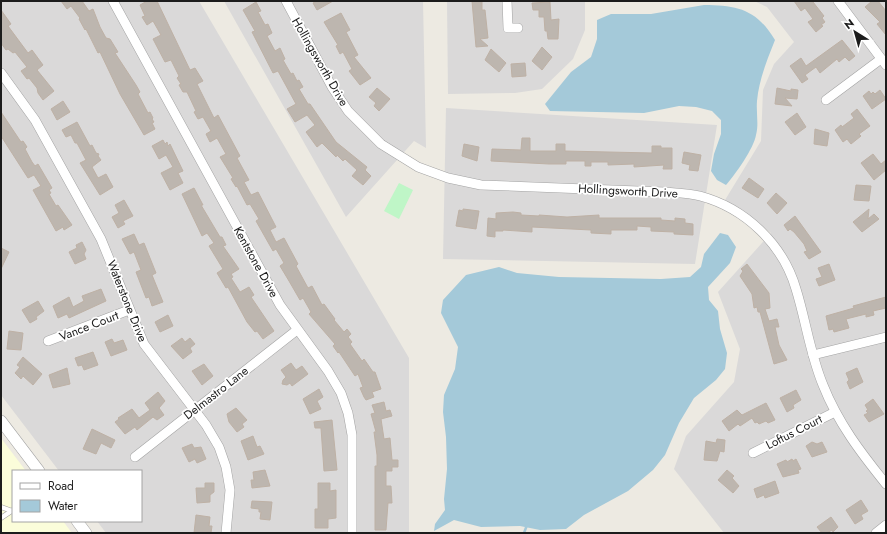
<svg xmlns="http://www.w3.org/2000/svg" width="887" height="534" font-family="Jost,sans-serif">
  <rect width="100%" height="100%" fill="#edeae2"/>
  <g fill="#dad9d9">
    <polygon points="1,1 199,1 409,358 409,533 106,533 97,521 141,521 141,471 59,471 1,395"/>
    <polygon points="224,1 423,1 426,148 414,141 346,217"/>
    <polygon points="447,1 585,1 585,30 573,59 542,89 515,93 448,94"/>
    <polygon points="754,1 886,1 886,533 724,533 674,469 686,436 734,382 740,349 718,292 771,233 739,208 725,200 761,141 763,90 774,64 794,42 767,7"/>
    <polygon points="446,108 717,125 695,264 443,259"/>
  </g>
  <polygon fill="#fbfdda" points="1,438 26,471 13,471 13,521 63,521 72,533 1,533"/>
  <polygon fill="#bff6c7" points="399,183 413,190 399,219 384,211"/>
  <g fill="#a4c9d9">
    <path d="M704,5C738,5 757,10 775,40C767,60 759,80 757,101C756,113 759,124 756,135C754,148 735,175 726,185L717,180L711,171L714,154L721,134V120L712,111L696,107L679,106L644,113L550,111L545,104L571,72L591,57L597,39V20L611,14H651Z"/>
    <polygon points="720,233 728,235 736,247 730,263 708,287 709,300 718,311 720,329 727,353 725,369 716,380 694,398 679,423 665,455 653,470 628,491 584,515 566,529 540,530 520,526 481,527 454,520 434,531 435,524 445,510 444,499 447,469 446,437 443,412 444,395 455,369 458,347 441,313 443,300 466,275 499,267 517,273 559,277 661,279 690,277 701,267 704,254"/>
  </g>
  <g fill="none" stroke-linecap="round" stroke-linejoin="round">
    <polyline stroke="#a4c9d9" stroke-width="2.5" points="524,533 527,525"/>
  </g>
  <g fill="#bdb6af" stroke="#beb1a5">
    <polygon points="61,1 82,1 89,11 93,9 100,27 106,38 110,39 118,52 115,53 136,85 140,92 138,94 148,113 150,112 153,118 152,119 154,122 152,123 155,129 144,135 120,94 100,52 98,53 86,29 85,30 79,19 80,18 71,6 67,9"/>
    <polygon points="147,1 157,1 190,70 195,68 203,81 197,84 214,118 218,115 240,156 237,158 249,180 244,182 251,195 258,192 276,227 270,230 276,242 284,238 298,264 296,266 308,288 312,286 322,305 324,304 335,319 334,320 344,332 347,329 351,334 348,337 352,342 350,344 362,361 364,359 373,372 375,372 381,389 372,392 374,397 366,400 364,397 360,388 363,387 358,374 355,376 339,352 338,353 333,346 335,344 309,314 311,312 303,298 300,300 289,281 280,266 284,263 276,249 273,251 256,221 259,219 250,204 247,205 237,186 236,187 231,179 233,178 220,157 226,154 217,138 210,142 206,134 211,131 203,117 198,119 194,112 196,111 187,92 183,92 179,85 181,84 177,78 179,76 171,60 165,62 153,39 161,35 153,21 147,25 142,17 145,16 140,5"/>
    <polygon points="317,1 333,1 317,10 313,3"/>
    <polygon points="472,1 482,1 482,10 485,10 488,38 480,39 488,46 476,47"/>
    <polygon points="794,1 814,1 813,2 824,16 822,18 825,22 821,25 823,26 816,32 808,22 813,19 805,8 801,11"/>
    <polygon points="872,1 878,1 886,11 886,35 877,24 880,22 865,7"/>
    <polygon points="256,2 261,11 258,12 265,25 268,24 272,33 267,36 275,51 280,48 285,59 283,60 291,74 293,73 297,81 299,80 303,87 299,89 308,104 310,104 336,142 367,167 365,170 371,176 363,185 352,176 357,170 345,159 343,161 337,155 336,157 322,143 317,147 306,132 315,125 307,115 295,122 287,109 296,104 278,71 273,73 252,32 255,31 243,10"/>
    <polygon points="550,2 551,20 559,19 558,39 548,39 547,31 545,31 544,17 539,17 539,10 533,10 532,3"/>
    <polygon points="1,10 11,24 8,26 28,53 32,50 43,65 37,70 54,91 43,100 38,93 37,88 29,78 27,79 21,71 27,67 15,52 13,53 8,49 6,50 1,43"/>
    <polygon points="341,13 350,30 346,32 358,55 354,57 371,78 360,85 349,71 352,69 343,52 340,54 336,46 338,45 324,22"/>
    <polygon points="842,40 855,56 849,61 845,57 839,62 837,59 820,73 816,67 805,75 808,79 802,83 790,66 801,58 806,66"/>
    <polygon points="542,47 552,57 542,70 532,61"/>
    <polygon points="491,49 506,63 499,72 485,60"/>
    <polygon points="525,63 526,76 512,77 511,64"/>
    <polygon points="377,88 390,99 379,111 374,106 376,103 369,97"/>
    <polygon points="777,88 791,91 791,89 798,90 797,99 785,98 792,106 775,104"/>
    <polygon points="880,90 886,99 872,109 863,96 869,91 871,94 873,92 875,94"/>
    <polygon points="63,101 70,112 57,120 51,109"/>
    <polygon points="857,109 870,126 859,134 861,136 851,144 847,139 843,142 835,130 841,125 842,127 854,118 851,114"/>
    <polygon points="1,112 21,142 23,141 27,147 25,149 32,162 35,166 38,164 52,188 49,190 51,193 49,194 56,206 58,205 72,225 64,230 63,227 56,231 33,190 41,186 34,175 28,178 1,136"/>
    <polygon points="797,113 806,127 795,135 785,122"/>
    <polygon points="77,122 90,146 92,145 96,153 99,154 98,156 101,160 92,167 98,178 106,174 113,187 100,195 80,163 86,160 77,143 75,143 71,135 66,137 62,130"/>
    <polygon points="815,129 829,133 827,146 814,144"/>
    <polygon points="522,138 530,138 530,151 556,151 556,144 565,144 565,151 652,153 652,146 661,146 661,148 672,148 672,169 663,169 664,165 634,167 634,164 608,165 608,162 591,162 591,166 585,166 585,161 566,161 566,164 549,164 491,161 492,149 521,150"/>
    <polygon points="163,140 165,144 167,142 168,146 170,144 183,171 178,173 183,183 170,190 161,173 173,167 166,155 159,159 152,146"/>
    <polygon points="464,144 479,147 477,161 462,156"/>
    <polygon points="684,152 701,155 698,171 689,170 690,165 682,163"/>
    <polygon points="873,154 881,164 886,160 886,170 874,180 861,163"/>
    <polygon points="749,178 764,189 758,198 742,188"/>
    <polygon points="856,185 871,186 869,201 854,200"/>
    <polygon points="194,188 203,205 201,205 220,237 222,237 226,245 223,246 239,269 231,274 233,277 231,278 240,292 249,287 254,295 251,297 274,331 263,339 257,331 255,332 247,322 228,287 226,288 217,273 223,269 209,246 214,243 207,233 202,236 182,194"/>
    <polygon points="776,193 787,203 777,214 767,203"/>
    <polygon points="124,200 133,216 123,221 125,224 118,228 112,217 119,213 115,205"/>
    <polygon points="463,209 479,211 476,229 456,226 459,210 463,211"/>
    <polygon points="869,209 868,219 874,214 879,219 862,232 853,222"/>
    <polygon points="513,212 521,213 521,215 539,216 539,215 567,217 599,215 599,218 661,218 661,220 675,221 675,218 685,219 685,223 693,224 693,235 674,234 674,232 651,231 651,227 637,226 637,230 611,230 611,234 591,233 591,230 532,227 532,232 503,230 503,231 495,231 495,237 487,236 488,218 496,219 496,213"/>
    <polygon points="795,216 821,252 809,259 804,252 807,251 804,244 794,232 790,229 788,231 784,225"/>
    <polygon points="134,234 139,245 144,243 156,273 152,275 163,302 152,306 149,297 146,298 136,272 141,270 134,252 130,254 122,239"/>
    <polygon points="82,242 86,250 84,254 86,259 75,264 69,252 77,248 76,245"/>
    <polygon points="1,248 9,252 1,269"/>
    <polygon points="747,264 769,293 770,308 765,309 769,321 777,319 779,327 775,327 779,345 787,360 774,364 760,312 758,312 757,307 754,308 752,294 740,276 743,271 741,269"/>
    <polygon points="829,264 835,280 819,286 816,279 822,277 818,268"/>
    <polygon points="101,289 106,301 69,318 67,314 58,318 53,306 69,297 73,307 84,301 82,296"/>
    <polygon points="886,297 886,308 873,311 874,315 866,317 866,314 846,319 849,328 834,332 833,329 829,330 826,316 854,308 853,306"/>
    <polygon points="38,301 44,311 36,317 37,319 30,323 22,310"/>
    <polygon points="168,315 173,326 160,332 155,322"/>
    <polygon points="9,331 23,333 21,350 7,349"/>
    <polygon points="182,338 185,342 190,338 195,344 190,348 192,352 183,359 171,346"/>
    <polygon points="112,339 114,343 123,340 127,350 111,356 105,342"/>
    <polygon points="93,352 98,365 84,370 82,365 78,366 75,358"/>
    <polygon points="23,357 42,374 33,385 23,376 21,379 15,373 20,367 17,365"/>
    <polygon points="291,363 296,370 302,366 308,374 292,386 290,383 287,385 282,384 283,380 286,377 281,370"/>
    <polygon points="204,364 213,376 202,385 192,371"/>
    <polygon points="67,368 70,384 53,388 49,375"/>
    <polygon points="857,368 863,382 850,389 847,382 849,380 846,373"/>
    <polygon points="319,389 323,397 317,401 321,409 310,414 303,399"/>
    <polygon points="796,390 801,400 793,405 794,408 787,412 780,398"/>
    <polygon points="158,392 165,401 159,408 164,415 157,420 153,417 137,430 135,427 125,434 115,422 119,419 118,418 132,409 139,418 150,410 145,403"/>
    <polygon points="873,399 884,414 869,422 864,415 868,413 866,411 868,410 865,405"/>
    <polygon points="384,402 386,411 390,410 392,416 381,419 384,439 390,438 392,460 398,460 398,467 392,467 392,471 386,471 386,486 391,486 392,503 388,503 386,530 375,530 375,466 377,466 377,455 374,432 376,432 371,414 375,413 372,405"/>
    <polygon points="766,403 775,420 768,423 766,421 759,424 757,422 755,423 752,418 740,426 738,424 729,431 722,421 737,410 742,415"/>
    <polygon points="236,408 247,420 242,424 244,427 237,432 229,422 227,414"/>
    <polygon points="332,420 337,470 324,471 321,428 315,428 314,422"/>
    <polygon points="92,429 115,440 111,448 101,443 96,454 83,449"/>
    <polygon points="253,436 257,447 260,446 264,454 248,460 241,441"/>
    <polygon points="717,439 725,440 724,452 720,451 717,461 704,460 706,441 716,443"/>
    <polygon points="812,442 817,444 822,442 827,452 812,457 806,446"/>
    <polygon points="192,444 194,448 201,447 206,459 197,463 195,459 189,462 182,448"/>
    <polygon points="792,459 793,461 796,459 801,469 798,470 799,473 783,477 777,464 786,460 787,462"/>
    <polygon points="265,470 270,486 252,488 251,480 254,480 253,472"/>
    <polygon points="727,470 734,476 732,478 739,486 733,493 718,480"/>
    <polygon points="775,481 779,493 765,498 764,495 757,498 754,489"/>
    <polygon points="205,483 214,483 214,492 210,495 210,502 197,503 196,488 205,488"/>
    <polygon points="318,483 330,483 330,491 336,490 336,518 328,519 328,528 315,528 315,509 318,509"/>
    <polygon points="861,500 868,511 861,515 863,519 855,524 846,510"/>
    <polygon points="252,501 272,502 270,520 260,519 261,512 259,512 259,509 251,508"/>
    <polygon points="196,515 210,517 209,526 212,526 211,533 194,533"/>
    <polygon points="831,517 838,527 833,532 832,530 827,533 822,533 817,527"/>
  </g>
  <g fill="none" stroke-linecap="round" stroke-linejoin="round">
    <g stroke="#a3a3a3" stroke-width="5.5">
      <g id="service">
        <polyline points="1,507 12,511"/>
        <polyline points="1,518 13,510"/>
      </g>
    </g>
    <g stroke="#a3a3a3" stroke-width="10">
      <g id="minor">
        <polyline points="113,1 280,305 328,371 341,393 348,413 352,435 352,533"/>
        <path d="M286,1L332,87L348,111L381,144L418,167L448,178L481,185L664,192C676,193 688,193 700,196C745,208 783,244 796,289C806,321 810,354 823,385C838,423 861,453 886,484"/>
        <polyline points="507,1 508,28 518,28"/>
        <polyline points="838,1 886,65"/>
        <polyline points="1,73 35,120 101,239 144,344 206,425 219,447 226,467 230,490 226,533"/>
        <polyline points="826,100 881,59"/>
        <polyline points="48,341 129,310"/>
        <polyline points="813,355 886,337"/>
        <polyline points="753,453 835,412"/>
        <polyline points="135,457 297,330"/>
        <polyline points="876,533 886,525"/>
      </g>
    </g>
    <g stroke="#a3a3a3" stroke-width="12">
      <g id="tertiary">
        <polyline points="1,421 39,471"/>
        <polyline points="77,521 86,533"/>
      </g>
    </g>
    <use href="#service" stroke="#fff" stroke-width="4.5"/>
    <use href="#minor" stroke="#fff" stroke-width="9"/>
    <use href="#tertiary" stroke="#fff" stroke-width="11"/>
  </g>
  <g text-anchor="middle" stroke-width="3.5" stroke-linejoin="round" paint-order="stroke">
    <g font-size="12" fill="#1c1c1c" stroke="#fff">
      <text transform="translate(320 62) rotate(60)" y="4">Hollingsworth Drive</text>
      <text transform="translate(628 191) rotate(3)" y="4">Hollingsworth Drive</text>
      <text transform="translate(256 262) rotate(61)" y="4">Kentstone Drive</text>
      <text transform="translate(127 301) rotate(68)" y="4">Waterstone Drive</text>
      <text transform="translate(89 326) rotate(-21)" y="4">Vance Court</text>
      <text transform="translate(216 393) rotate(-38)" y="4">Delmastro Lane</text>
      <text transform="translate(794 432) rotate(-27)" y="4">Loftus Court</text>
    </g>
  </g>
  <rect width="887" height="534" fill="none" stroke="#1c1c1c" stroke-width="4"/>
  <rect x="12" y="470" width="130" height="52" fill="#ffffff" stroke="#a4a4a4"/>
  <rect x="20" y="483" width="20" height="6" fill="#ffffff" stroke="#a4a4a4"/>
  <text x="48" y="490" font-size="12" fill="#1c1c1c">Road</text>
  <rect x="20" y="500" width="20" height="12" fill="#a4c9d9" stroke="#a4a4a4"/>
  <text x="48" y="510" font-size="12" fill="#1c1c1c">Water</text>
  <g transform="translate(855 32) rotate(323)" stroke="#ffffff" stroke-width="3" paint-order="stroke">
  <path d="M0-3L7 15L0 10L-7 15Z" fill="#1c1c1c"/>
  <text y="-6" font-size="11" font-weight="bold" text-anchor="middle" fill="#1c1c1c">N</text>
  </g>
</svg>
